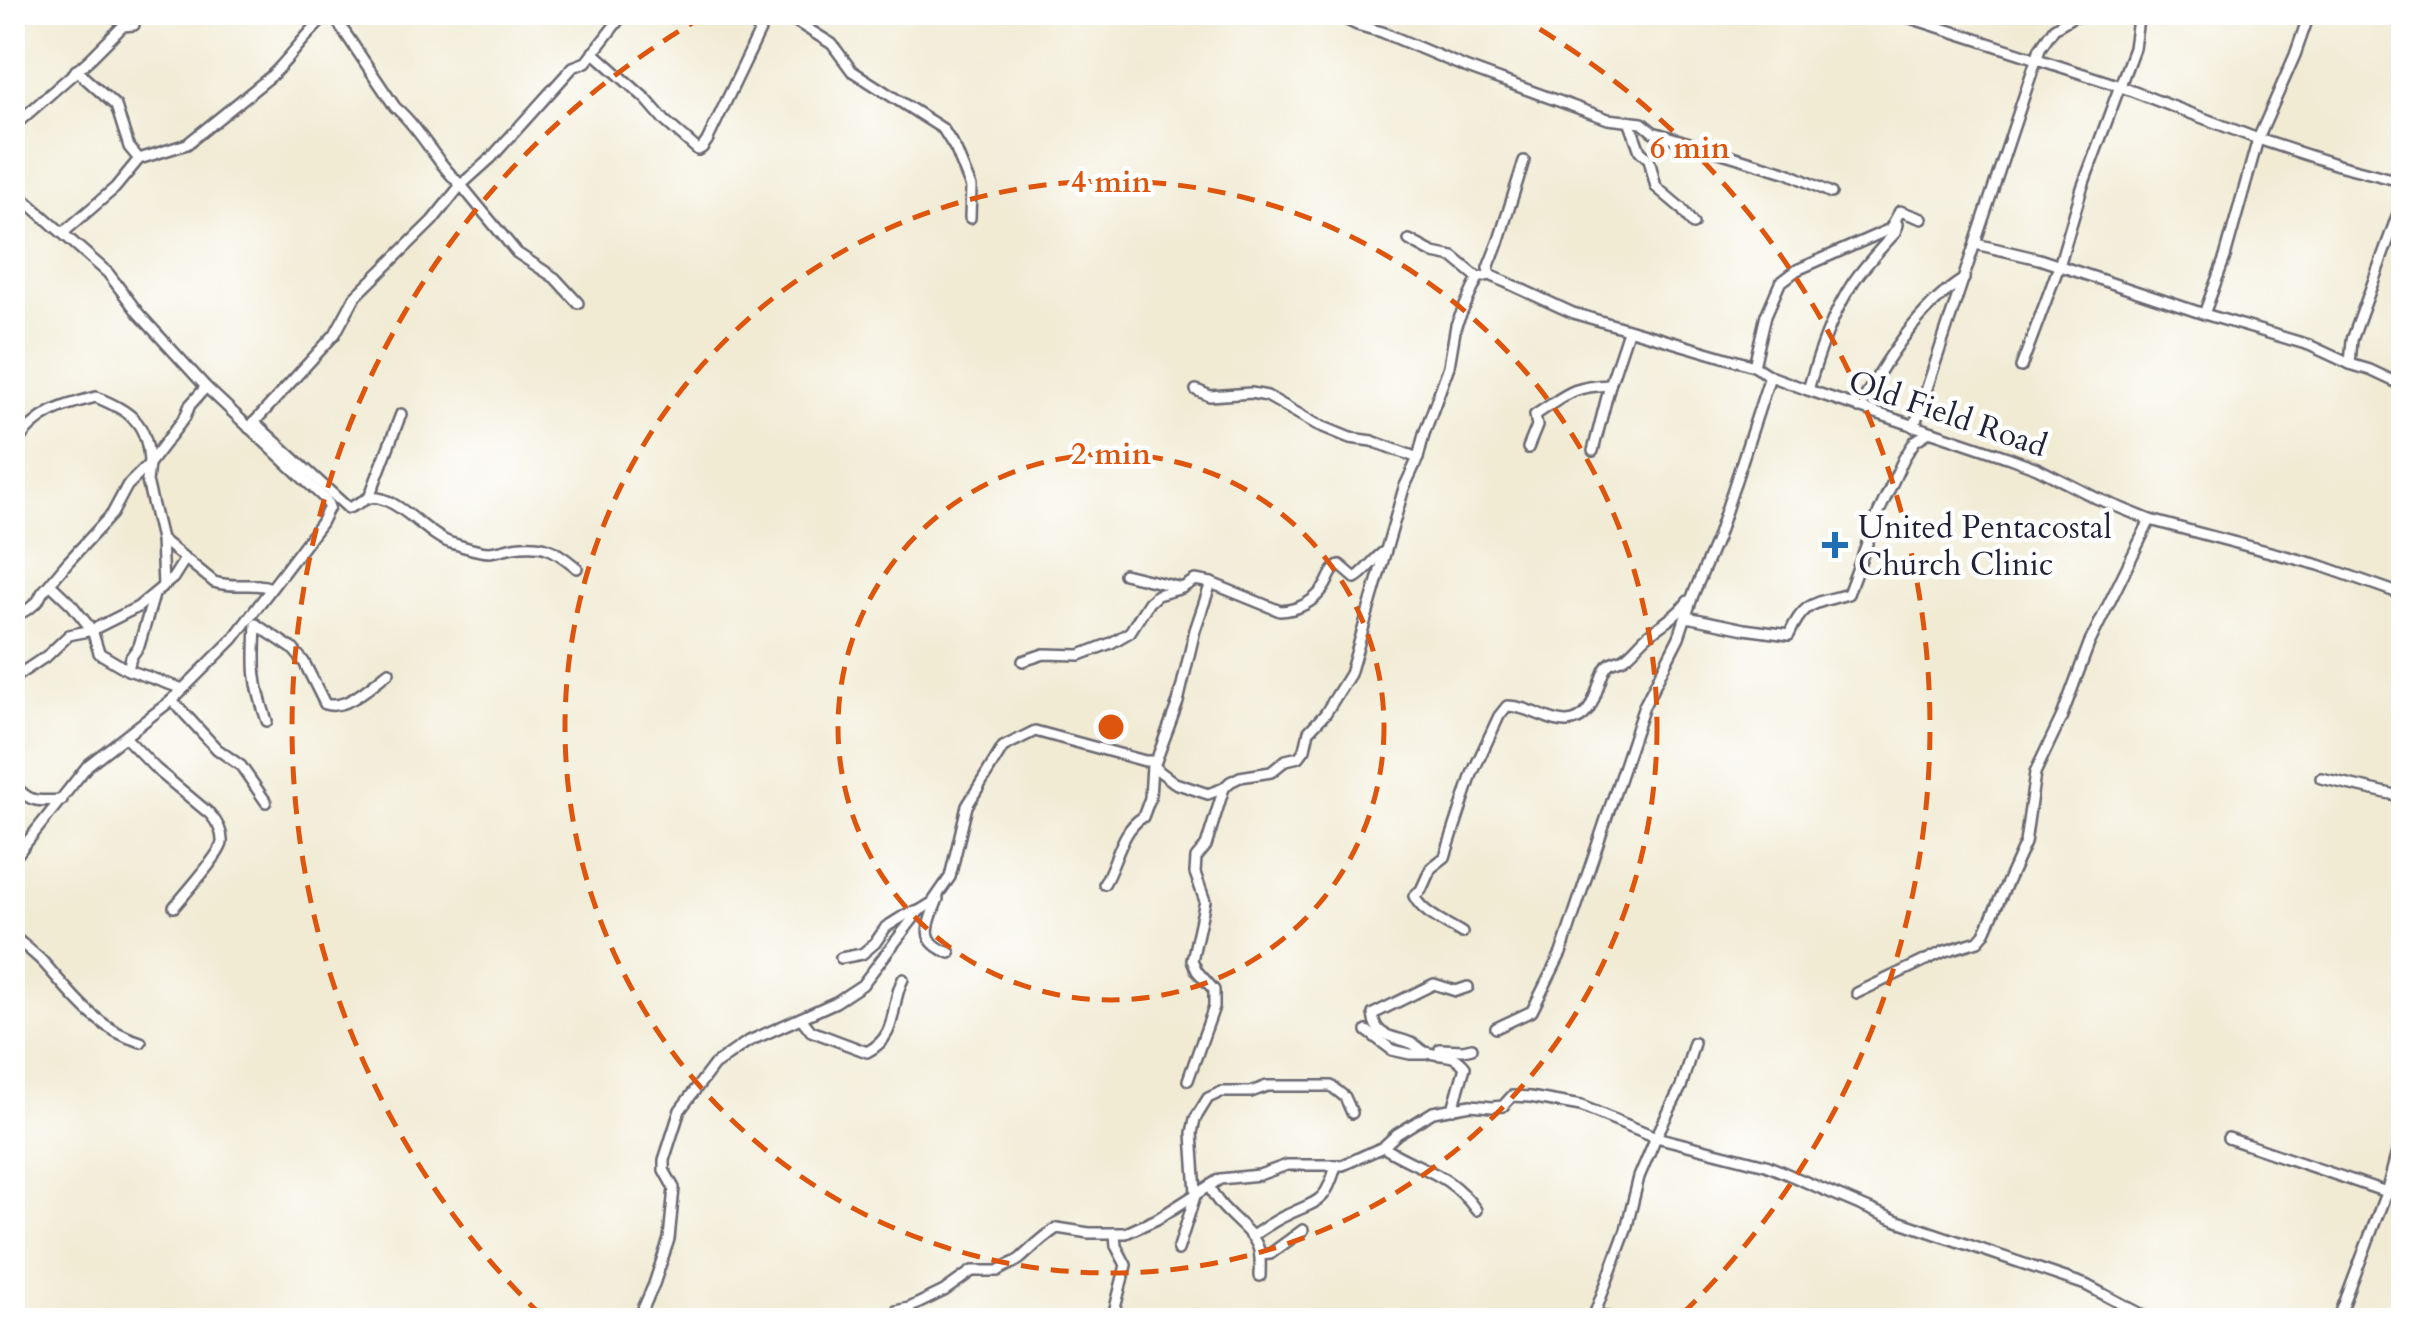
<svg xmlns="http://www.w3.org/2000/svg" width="2416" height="1333" font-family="Cardo,serif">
  <rect width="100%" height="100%" fill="#fff"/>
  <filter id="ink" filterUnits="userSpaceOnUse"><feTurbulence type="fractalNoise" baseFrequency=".01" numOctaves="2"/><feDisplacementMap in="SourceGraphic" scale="20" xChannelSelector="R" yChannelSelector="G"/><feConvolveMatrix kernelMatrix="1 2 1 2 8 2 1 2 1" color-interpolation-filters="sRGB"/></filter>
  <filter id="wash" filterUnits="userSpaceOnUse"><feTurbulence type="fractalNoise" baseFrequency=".0048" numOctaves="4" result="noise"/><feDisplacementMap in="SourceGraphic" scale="40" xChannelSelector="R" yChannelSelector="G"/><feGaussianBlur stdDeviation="2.25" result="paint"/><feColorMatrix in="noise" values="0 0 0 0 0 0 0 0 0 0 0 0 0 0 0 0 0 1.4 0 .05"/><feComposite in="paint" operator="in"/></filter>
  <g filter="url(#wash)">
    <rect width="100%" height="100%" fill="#f1ebd4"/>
  </g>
  <g filter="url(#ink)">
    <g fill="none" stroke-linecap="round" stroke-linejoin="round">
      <g stroke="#6a6871" stroke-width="14">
        <g id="minor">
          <polyline points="781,12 832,44 852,71 943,129 956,150 971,187 970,218"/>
          <polyline points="1330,12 1357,25 1382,32 1465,67 1608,119 1642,123 1653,132 1788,173 1831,193"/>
          <polyline points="1892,12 2111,83 2258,139 2338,165 2404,182"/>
          <polyline points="593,52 646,99 665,121 698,150 702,148 707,141 769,12"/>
          <polyline points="76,70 116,106 129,147 139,159"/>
          <polyline points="1629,121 1640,151 1649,159 1656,187 1681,208 1693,224"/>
          <polyline points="16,124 90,59 123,26 134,25"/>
          <polyline points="12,189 108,273 139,314 206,387 326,500 329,507 321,523 233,639 172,700 88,765 12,861"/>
          <polyline points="2404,197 2352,340 2350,364 2370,370 2404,386"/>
          <path d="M64,232L115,188L139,159L187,144L270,77C292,57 307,31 331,12"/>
          <polyline points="1409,240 1433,253 1453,257 1478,278"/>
          <polyline points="1976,244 2039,259 2204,314 2225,257 2258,139 2295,55 2310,12"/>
          <polyline points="1490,275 1488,268 1499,240 1524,161"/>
          <polyline points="1478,278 1490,275 1573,313 1754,366 1770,376 1808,390 2007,457 2037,468 2096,498 2150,520 2319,565 2404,595"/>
          <polyline points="578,303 555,278 517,253 461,185 491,158 573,67 586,62 625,12"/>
          <polyline points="2204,314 2309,345 2350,364"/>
          <polyline points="1754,366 1766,315 1780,283 1797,270 1890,229 1900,211 1922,219"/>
          <polyline points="2021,367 2059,266 2082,188 2134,48 2139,12"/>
          <path d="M206,387L190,405L185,417L149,464L147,481L161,539L214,582C235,589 254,581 271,588"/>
          <polyline points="1196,390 1210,396 1251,393 1267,396 1316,424 1350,438 1372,441 1418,458"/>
          <path d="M1808,390C1819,352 1832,314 1854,281C1866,264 1881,248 1895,233L1897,224"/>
          <path d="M1859,408C1883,364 1921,305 1964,279"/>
          <path d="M254,422L348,508C355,506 363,500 369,498C395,493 427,536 451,543C463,546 477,552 490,552C498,551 505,549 513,547C544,543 553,548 577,568"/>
          <polyline points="1914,427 2040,48 2054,28 2072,17 2092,12"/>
          <path d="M249,428L335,334L355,297L432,221L461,185C435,162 421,129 395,107L331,12"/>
          <path d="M1528,448L1537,426L1535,415C1568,394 1569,387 1610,385L1628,331"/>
          <polyline points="1593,451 1610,385"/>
          <polyline points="369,498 401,414"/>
          <polyline points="161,539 163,586"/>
          <path d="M1124,574L1182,588L1195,580L1211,583L1280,611C1299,610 1314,602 1325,586C1331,576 1330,571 1340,565L1355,578C1365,573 1374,558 1385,551"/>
          <polyline points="50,584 72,605 92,630 99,653 128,670 183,689"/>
          <path d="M1687,617L1744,629L1789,635C1804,601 1814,604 1848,594L1878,514L1904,458L1915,441L1929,432"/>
          <path d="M12,618L30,608L38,601L42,593L67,563L112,514L127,486L149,464C148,422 131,412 96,397C60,406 38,413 16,443"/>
          <path d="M256,624C254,666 253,680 267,721"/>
          <path d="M257,625L293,649L304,662L325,704C347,711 372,684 389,672"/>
          <polyline points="1023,661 1044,654 1080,655 1111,643 1130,632 1149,602 1157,595 1179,589"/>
          <polyline points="128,670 131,657 139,646 154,595"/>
          <polyline points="12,679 48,655 69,635 92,630 138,607 173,578 185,559"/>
          <polyline points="172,700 217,749 241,766 266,802"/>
          <path d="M125,737L156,769L210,814C217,822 223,831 222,843C220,855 184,895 174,907"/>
          <polyline points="1152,762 1159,771 1175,783 1208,794 1224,788 1230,782 1240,777 1271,772 1286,760 1299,757 1305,749 1309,731 1325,714 1350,674 1404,488 1418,458 1424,434 1449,366 1456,325 1478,278"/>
          <polyline points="2321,778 2404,797"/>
          <path d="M12,783C32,804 35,801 62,800"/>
          <path d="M1104,884C1117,862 1121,830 1143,817L1150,798L1152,765"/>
          <path d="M938,899C928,924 918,942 950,953"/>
          <path d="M1462,933C1445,922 1423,914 1414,896L1421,890L1431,868L1445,857L1472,774L1499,716L1507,706C1528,706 1551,723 1567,722C1595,720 1595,688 1605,669C1610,660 1616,662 1624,658C1632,653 1639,643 1647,636C1660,625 1678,616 1688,601"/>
          <path d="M12,935C22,944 33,952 43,962C72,994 97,1030 141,1042"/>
          <polyline points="841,958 862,954 875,943 886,927 907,914 919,911"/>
          <polyline points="1857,993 1945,951 1978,941 1984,934 2025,843 2035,773 2062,716 2089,644 2150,520"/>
          <path d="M801,1018L811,1031L867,1052C900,1035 889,1006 903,979"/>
          <polyline points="1496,1028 1532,1011 1561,953 1644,706 1679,637 1693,595 1717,538 1770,376"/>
          <polyline points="1367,1031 1392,1050 1410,1054 1426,1054"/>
          <polyline points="1440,1049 1463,1050 1472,1048"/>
          <polyline points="1188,1080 1214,1007 1214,990 1197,971 1192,960 1205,901 1195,873 1196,858 1206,846 1224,788"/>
          <path d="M1453,1109L1465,1067C1453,1052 1445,1057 1429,1053C1421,1052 1422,1049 1415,1045C1398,1035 1375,1041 1373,1014L1434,984L1456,991L1468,987"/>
          <polyline points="2228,1138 2404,1198"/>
          <path d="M1383,1147C1421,1171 1448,1171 1476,1210"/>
          <path d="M1210,1187C1220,1214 1255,1229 1259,1251C1261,1259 1260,1269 1260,1276"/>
          <path d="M1252,1236C1263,1229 1275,1220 1287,1215C1321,1199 1325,1203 1336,1166"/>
          <polyline points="1178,1250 1196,1193 1192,1133 1195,1119 1208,1098 1221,1092 1251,1092 1267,1086 1331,1086 1345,1097 1352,1113"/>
          <polyline points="1260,1255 1270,1254 1303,1230"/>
          <path d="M896,1311L909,1308L944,1291L972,1271H998C1006,1265 1014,1264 1021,1258C1033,1247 1043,1237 1057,1228L1089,1233H1126L1157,1219L1220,1179L1259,1175L1287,1165H1343L1383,1147L1397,1134L1433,1112L1471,1105L1492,1107L1503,1106L1512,1096L1530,1097L1581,1106L1656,1137L1766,1165L1895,1220L2086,1285L2152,1320"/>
          <polyline points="1595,1313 1626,1230 1639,1177 1656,1137 1681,1087 1694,1043"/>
          <polyline points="638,1320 654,1284 669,1239 674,1188 664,1170 664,1160 680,1110 714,1065 747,1042 836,1002 862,985 919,911 932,903 950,877 967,806 1003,747 1035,731 1145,761 1156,761 1178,702 1195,630 1211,583"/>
          <polyline points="1112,1320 1126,1265 1116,1246 1115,1233"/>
          <polyline points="1592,1320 1595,1313 1618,1320"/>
          <polyline points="2338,1320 2386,1193 2404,1126"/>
        </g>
      </g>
      <use href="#minor" stroke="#fff" stroke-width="9"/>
    </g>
  </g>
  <g fill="none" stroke="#de560e" stroke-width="5" stroke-dasharray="18 12">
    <circle cx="1111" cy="727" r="273"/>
    <circle cx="1111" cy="727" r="546"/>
    <path d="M542 1316A819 819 0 0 1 708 14M1514 14A819 819 0 0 1 1680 1316"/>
  </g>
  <path fill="#1f6fb2" stroke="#fff" stroke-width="4" d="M1830 530h10v10h10v10h-10v10h-10v-10h-10v-10h10z"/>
  <g text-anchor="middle" stroke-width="9" stroke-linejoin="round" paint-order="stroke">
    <g font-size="32" fill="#22223b" stroke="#fff">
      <text transform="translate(1948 413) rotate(19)" y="11">Old Field Road</text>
    </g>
    <g font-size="32" fill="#22223b" stroke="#fff" text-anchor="start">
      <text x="1858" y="538">United Pentacostal<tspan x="1858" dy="37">Church Clinic</tspan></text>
    </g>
  </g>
  <circle cx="1111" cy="727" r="15" fill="#de560e" stroke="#fff" stroke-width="5"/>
  <g font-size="30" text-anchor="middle" font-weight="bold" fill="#de560e" stroke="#fff" stroke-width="9" stroke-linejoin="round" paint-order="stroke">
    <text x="1690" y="158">6 min</text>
    <text x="1111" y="192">4 min</text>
    <text x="1111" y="464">2 min</text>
  </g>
  <rect width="2416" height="1333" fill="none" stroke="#fff" stroke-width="50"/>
</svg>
